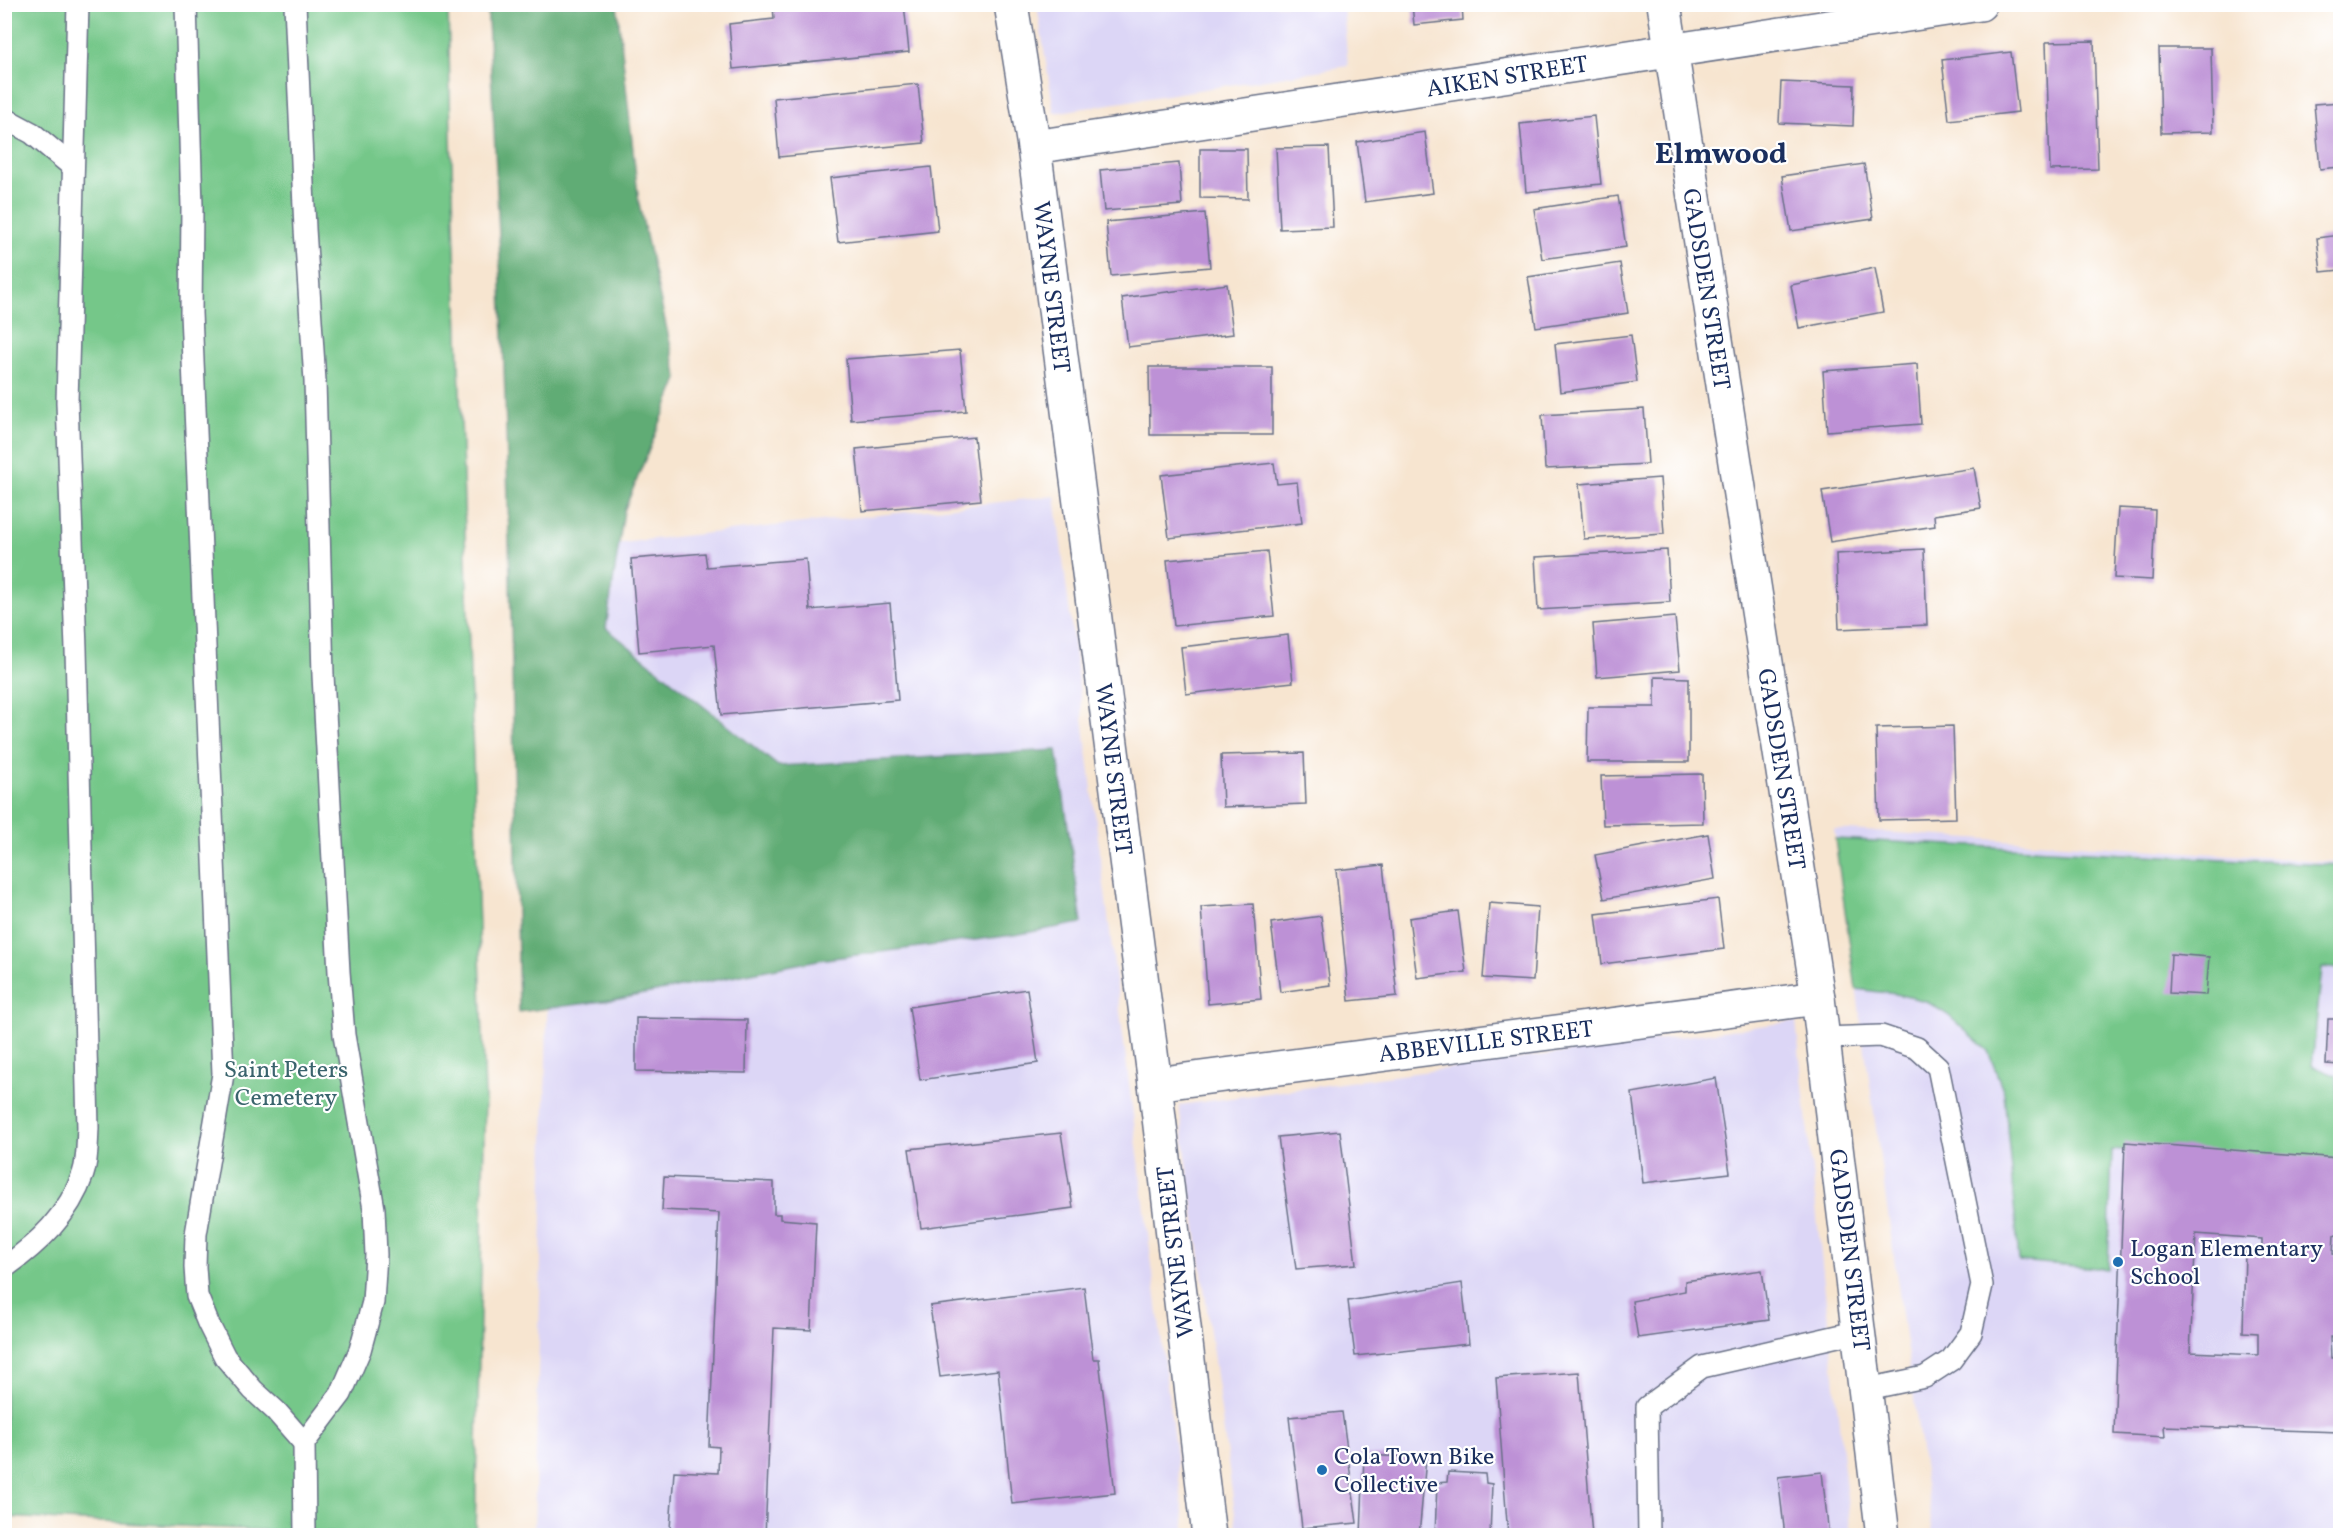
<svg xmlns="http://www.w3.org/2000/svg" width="2345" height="1540" font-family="Vollkorn,serif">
  <rect width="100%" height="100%" fill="#fff"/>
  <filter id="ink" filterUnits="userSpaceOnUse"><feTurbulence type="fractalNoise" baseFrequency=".0167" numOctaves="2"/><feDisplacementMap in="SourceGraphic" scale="12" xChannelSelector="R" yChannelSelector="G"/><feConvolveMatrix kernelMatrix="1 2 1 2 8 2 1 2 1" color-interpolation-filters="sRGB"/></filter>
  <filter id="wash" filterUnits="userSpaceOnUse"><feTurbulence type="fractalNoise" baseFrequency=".008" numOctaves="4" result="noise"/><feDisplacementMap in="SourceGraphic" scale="24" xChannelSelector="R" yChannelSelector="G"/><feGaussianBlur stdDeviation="1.35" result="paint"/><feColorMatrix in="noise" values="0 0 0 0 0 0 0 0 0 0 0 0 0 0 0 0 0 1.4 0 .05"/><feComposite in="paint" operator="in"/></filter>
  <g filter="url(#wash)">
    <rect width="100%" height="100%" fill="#f7e5d0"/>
    <g fill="#dcd6f6">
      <polygon points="1037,5 1343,5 1348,66 1054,113"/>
      <polygon points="1055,496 1186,1535 594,1536 534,1531 559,551 654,539"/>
      <polygon points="1834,829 2340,862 2340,1535 1933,1535"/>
      <polygon points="1796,1021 1851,1535 1238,1535 1179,1105"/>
    </g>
    <g fill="#75c789" stroke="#487b74" stroke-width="1.5">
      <polygon points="4,5 448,5 451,136 485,1096 475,1535 357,1535 5,1517"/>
      <polygon points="1835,839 2340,865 2340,969 2322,967 2312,1066 2337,1076 2337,1169 2112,1150 2108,1269 2019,1261 2004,1092 1988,1051 1948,1015 1926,1001 1896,994 1856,989"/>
    </g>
    <path fill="#60ac75" stroke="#3e6e6a" stroke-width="1.5" d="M487,5H617L639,204L678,379L624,511L606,628L778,766L1057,750L1082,923L1014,935L818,960L619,999L519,1012C512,676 508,340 487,5Z"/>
    <g id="blocks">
      <g fill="#bd91d6" fill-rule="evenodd">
        <polygon points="780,4 904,4 909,52 733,69 729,24 774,19 773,5"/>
        <polygon points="1412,4 1462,4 1463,20 1414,25"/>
        <polygon points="2094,41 2098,169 2050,170 2046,42"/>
        <polygon points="2159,48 2211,48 2213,132 2161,133"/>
        <polygon points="2011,52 2018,112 1949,120 1942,60"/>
        <polygon points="1781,82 1854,85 1853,126 1779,123"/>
        <polygon points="918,84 924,143 779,157 774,98"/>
        <polygon points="2340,102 2340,167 2320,169 2314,104"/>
        <polygon points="1594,116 1601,184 1526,192 1520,124"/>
        <polygon points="1425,132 1433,193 1365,202 1357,142"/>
        <polygon points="1329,147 1333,227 1280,229 1276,148"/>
        <polygon points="1200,149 1247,149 1248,199 1200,198"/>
        <polygon points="1179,163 1182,205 1104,211 1100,170"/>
        <polygon points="1864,164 1873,219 1791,231 1782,176"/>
        <polygon points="931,167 938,231 838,242 830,178"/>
        <polygon points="1618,196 1626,247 1542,259 1534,209"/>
        <polygon points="1205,213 1210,267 1111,276 1106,222"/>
        <polygon points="2340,235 2340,270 2321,272 2317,238"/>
        <polygon points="1620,263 1628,313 1536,327 1528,277"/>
        <polygon points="1875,268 1883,312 1799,328 1791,285"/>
        <polygon points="1227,284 1233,334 1128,347 1122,298"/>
        <polygon points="2340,306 2340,352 2338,352 2333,307"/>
        <polygon points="1631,335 1637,382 1560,392 1555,344"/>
        <polygon points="960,350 966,411 851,420 846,359"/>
        <polygon points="1917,364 1921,424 1827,431 1823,371"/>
        <polygon points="1149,367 1272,367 1272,435 1150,435"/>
        <polygon points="1644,409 1648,464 1545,469 1542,415"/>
        <polygon points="974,437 981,500 862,511 856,449"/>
        <polygon points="1274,463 1277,484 1297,482 1302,523 1169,538 1161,475"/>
        <polygon points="1974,468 1981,508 1934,515 1935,526 1830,542 1822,491"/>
        <polygon points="1660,478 1664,534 1584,539 1579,484"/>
        <polygon points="2118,508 2155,510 2152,580 2114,578"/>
        <polygon points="1924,549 1927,625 1839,629 1836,554"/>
        <polygon points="1667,550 1670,602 1538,610 1535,557"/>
        <polygon points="1267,551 1274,616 1174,626 1167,560"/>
        <polygon points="705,553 707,567 806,559 810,610 890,603 898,700 721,715 714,645 639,652 631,559"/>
        <polygon points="1675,617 1680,670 1597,677 1593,624"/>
        <polygon points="1288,635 1293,682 1186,694 1181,647"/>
        <polygon points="1655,677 1689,678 1689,762 1587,762 1588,707 1655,707"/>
        <polygon points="1953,726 1956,818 1879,820 1876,728"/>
        <polygon points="1304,753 1306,804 1223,807 1221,755"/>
        <polygon points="1702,774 1703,823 1603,825 1601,776"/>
        <polygon points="1708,834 1715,879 1604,899 1595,855"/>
        <polygon points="1383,865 1397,996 1349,1001 1336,870"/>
        <polygon points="1718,899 1724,949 1602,964 1596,914"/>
        <polygon points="1489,903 1538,907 1533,981 1483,978"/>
        <polygon points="1253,904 1261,999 1208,1004 1201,907"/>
        <polygon points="1458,911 1466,972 1417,978 1409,918"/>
        <polygon points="1321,916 1330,985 1280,992 1271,923"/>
        <polygon points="2171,954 2209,957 2206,995 2169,993"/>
        <polygon points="1027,989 1038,1063 920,1080 909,1007"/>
        <polygon points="636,1018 747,1020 746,1073 636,1071"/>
        <polygon points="2328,1019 2340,1019 2340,1065 2326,1064"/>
        <polygon points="1716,1078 1730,1173 1643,1183 1632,1093"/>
        <polygon points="1340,1131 1356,1264 1296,1269 1278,1137"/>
        <polygon points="1061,1133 1073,1208 921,1228 909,1149"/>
        <path d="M2125,1142L2340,1158V1236L2334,1235L2333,1254L2340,1255V1337H2330L2331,1358H2340V1432L2164,1426L2165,1437L2114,1434ZM2196,1234L2262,1239V1253L2245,1252L2243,1332L2258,1333V1355L2190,1352Z"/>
        <polygon points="664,1177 774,1182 774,1214 780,1214 780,1219 816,1222 811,1330 774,1328 765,1536 670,1529 674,1471 718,1473 719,1447 709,1446 719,1213 662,1210"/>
        <polygon points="1762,1270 1769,1320 1638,1338 1632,1301 1685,1291 1685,1281"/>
        <polygon points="1462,1283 1469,1344 1355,1356 1348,1301"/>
        <polygon points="1084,1287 1093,1359 1099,1359 1115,1493 1012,1504 998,1370 940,1377 930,1306"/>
        <polygon points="1579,1372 1592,1536 1508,1536 1496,1378"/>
        <polygon points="1342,1412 1357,1523 1302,1528 1289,1417"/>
        <polygon points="1364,1455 1426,1458 1419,1536 1361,1536"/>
        <polygon points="1448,1472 1485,1474 1486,1483 1492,1484 1490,1536 1435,1536 1437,1483 1447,1482"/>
        <polygon points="1822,1472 1829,1536 1785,1536 1778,1477"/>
      </g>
    </g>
  </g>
  <g filter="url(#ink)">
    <use href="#blocks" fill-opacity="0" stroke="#686f86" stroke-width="1.5"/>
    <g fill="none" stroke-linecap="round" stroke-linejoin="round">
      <g stroke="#686f86" stroke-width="24">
        <g id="lane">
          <polyline points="186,4 192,207 191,313 223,1074 196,1234 195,1267 197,1296 208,1323 225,1357 253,1390 276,1411 304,1443"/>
          <polyline points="295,4 305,229 315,381 323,675 339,972 344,1035 374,1209 376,1255 373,1302 360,1350 341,1394 304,1443 305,1536"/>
          <polyline points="4,118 32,133 73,167"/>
          <polyline points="1823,1038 1881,1036 1917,1048 1938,1067 1982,1285 1971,1333 1951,1360 1925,1377 1867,1389"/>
          <path d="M4,1268C39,1243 69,1215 83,1174C88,1160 87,1142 88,1128L76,649L67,402L78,4"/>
          <polyline points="1649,1536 1647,1407 1702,1367 1860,1331"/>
        </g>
      </g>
      <g stroke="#686f86" stroke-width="36">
        <g id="street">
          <polyline points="1011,4 1034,147 1155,1084 1209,1536"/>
          <polyline points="1664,4 1818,998 1883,1536"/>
          <polyline points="1034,147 1980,4"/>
          <polyline points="1155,1084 1818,998"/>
        </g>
      </g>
      <use href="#lane" stroke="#fff" stroke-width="21"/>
      <use href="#street" stroke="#fff" stroke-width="33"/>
    </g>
  </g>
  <g fill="#1f6fb2" stroke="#fff" stroke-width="2">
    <circle cx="2118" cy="1262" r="6"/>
    <circle cx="1322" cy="1470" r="6"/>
  </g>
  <g text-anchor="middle" stroke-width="4.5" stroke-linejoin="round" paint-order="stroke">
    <g font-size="24" fill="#1b2f5e" stroke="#fff">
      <text transform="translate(1507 76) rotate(-9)" y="8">AIKEN STREET</text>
      <text transform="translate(1052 287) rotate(83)" y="8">WAYNE STREET</text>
      <text transform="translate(1707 289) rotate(81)" y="8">GADSDEN STREET</text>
      <text transform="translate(1114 769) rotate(83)" y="8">WAYNE STREET</text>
      <text transform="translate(1782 769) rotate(81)" y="8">GADSDEN STREET</text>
      <text transform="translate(1486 1041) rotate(-7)" y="8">ABBEVILLE STREET</text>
      <text transform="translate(1850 1250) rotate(83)" y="8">GADSDEN STREET</text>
      <text transform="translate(1175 1252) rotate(-97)" y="8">WAYNE STREET</text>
    </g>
    <g font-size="24" fill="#3a646d" stroke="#fff">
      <text x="286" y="1077">Saint Peters<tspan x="286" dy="28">Cemetery</tspan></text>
    </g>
    <g font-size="24" fill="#1b2f5e" stroke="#fff" text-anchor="start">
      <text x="2130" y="1256">Logan Elementary<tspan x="2130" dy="28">School</tspan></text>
      <text x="1334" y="1464">Cola Town Bike<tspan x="1334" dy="28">Collective</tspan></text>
    </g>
    <g font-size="30" font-weight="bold" fill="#1b2f5e" stroke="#fff">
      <text x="1721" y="163">Elmwood</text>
    </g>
  </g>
  <rect width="2345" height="1540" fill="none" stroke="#fff" stroke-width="24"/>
</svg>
